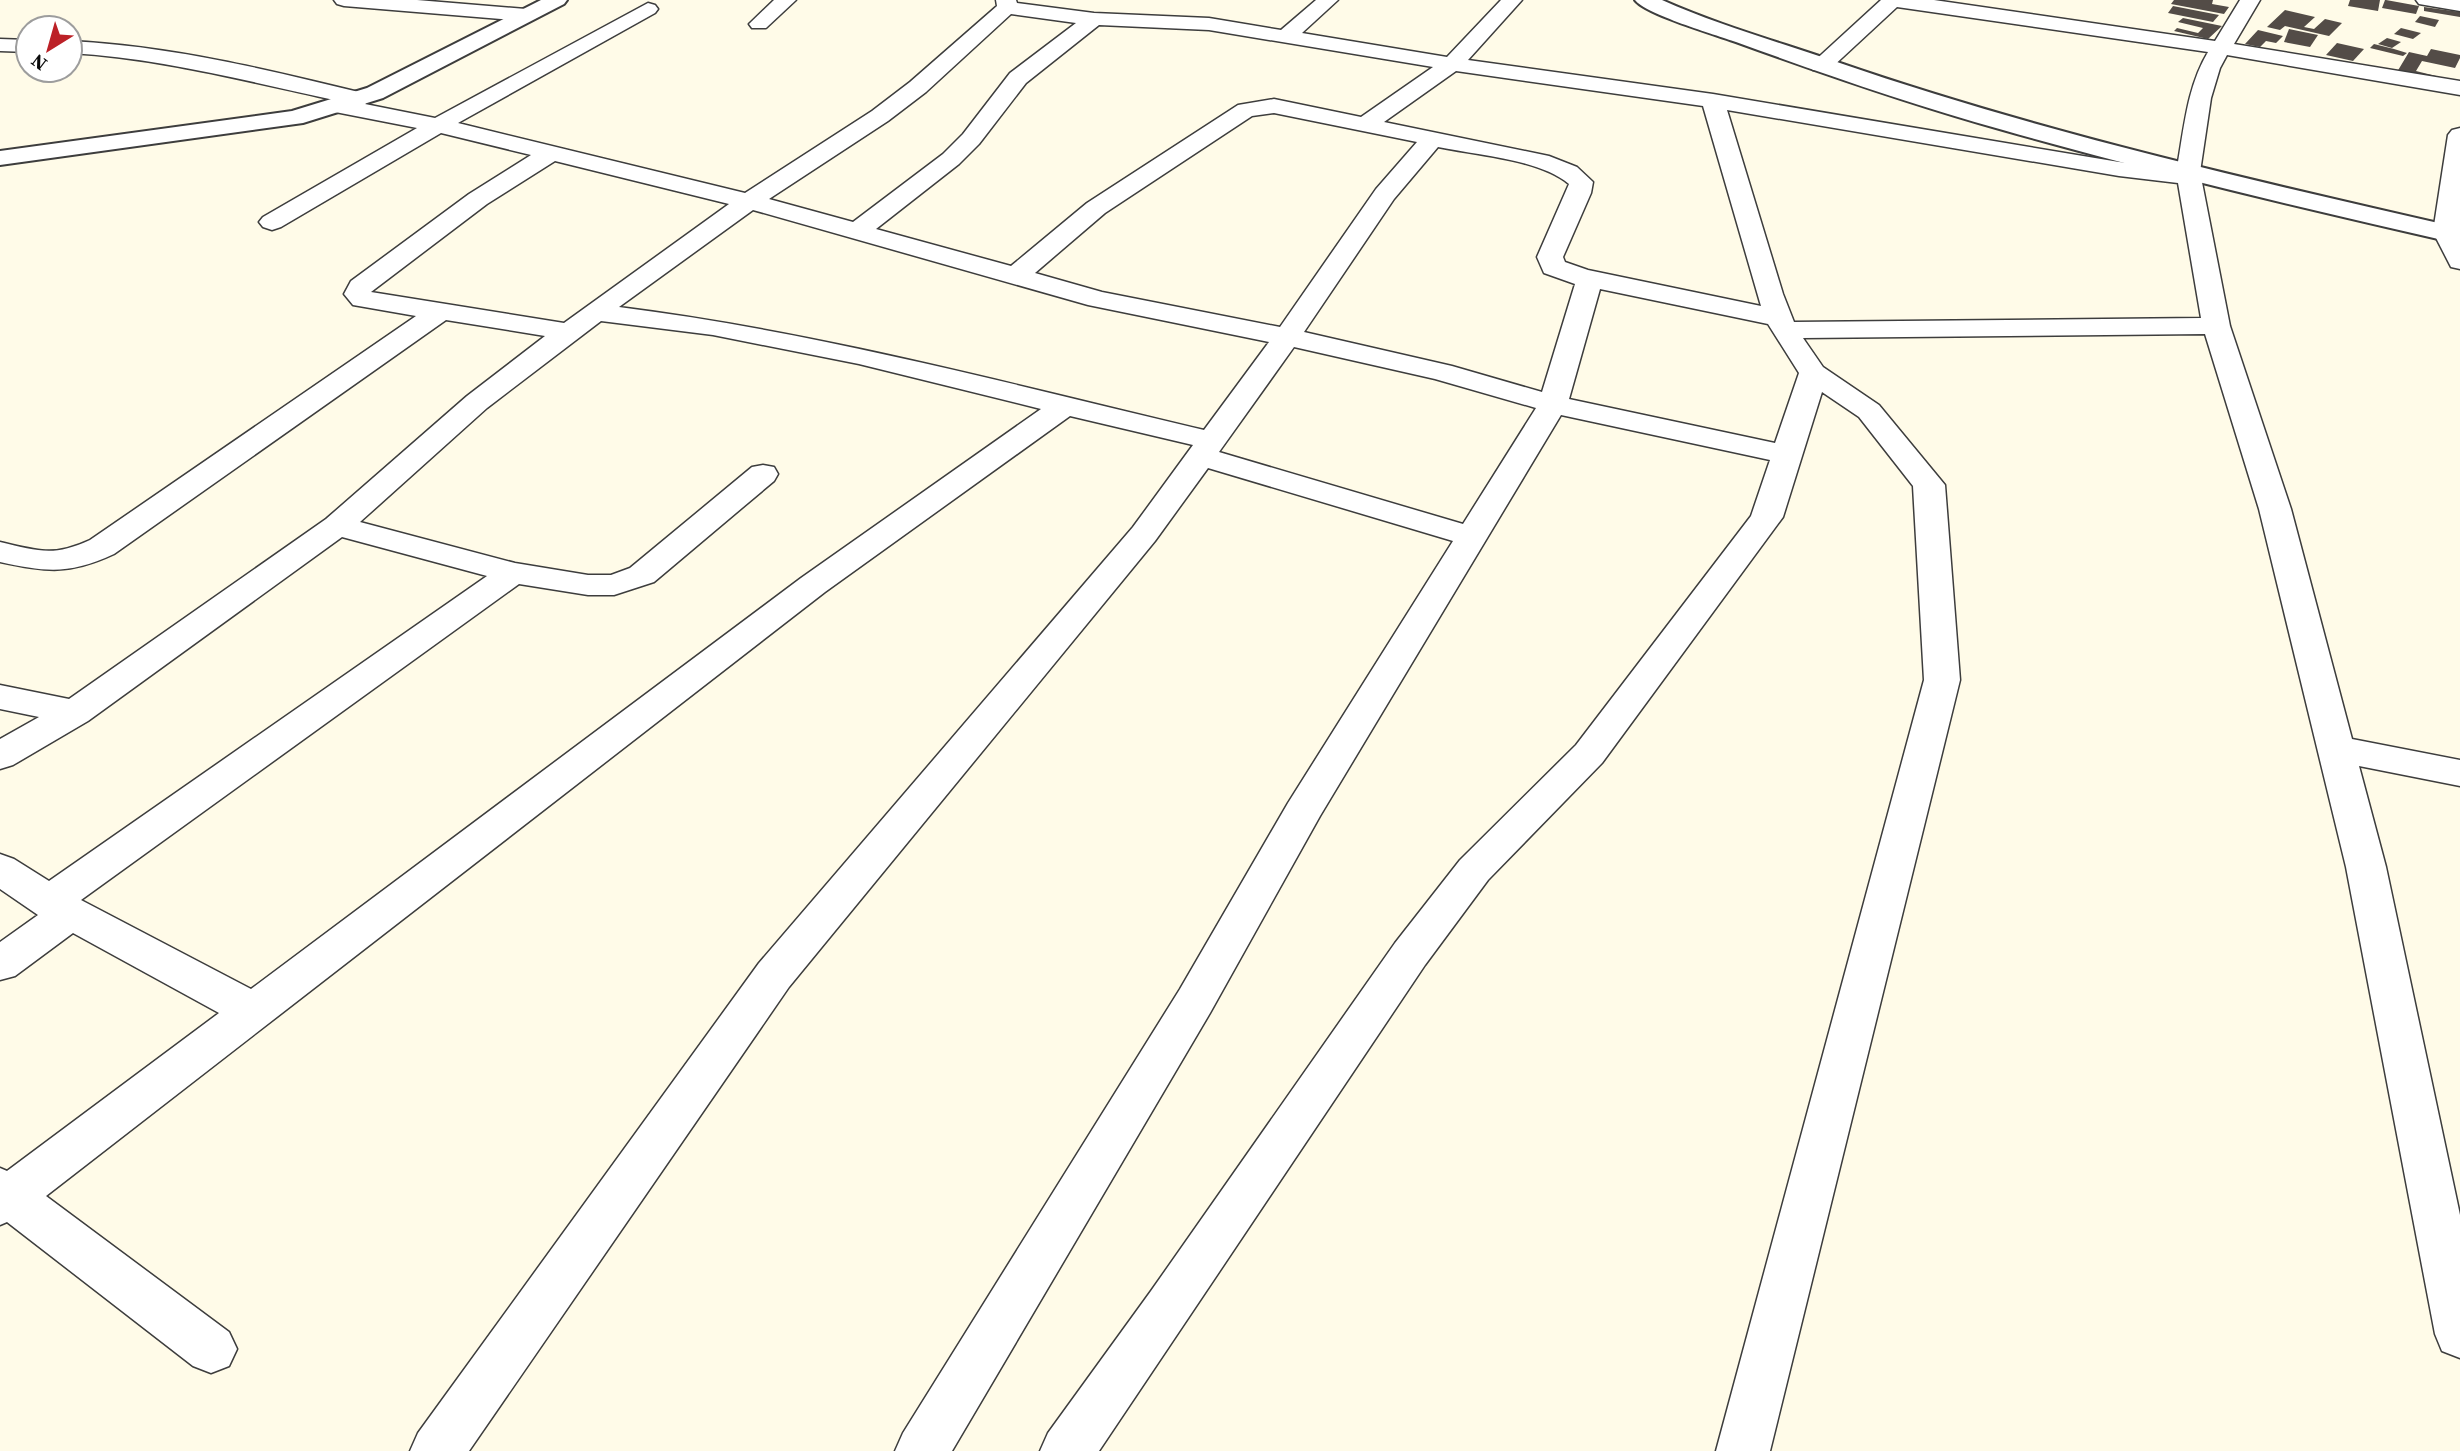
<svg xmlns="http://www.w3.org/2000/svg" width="2460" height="1451" font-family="'Source Serif 4',serif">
  <rect width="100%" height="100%" fill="#fffbe8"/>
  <g fill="#534c47">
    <polygon points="2174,0 2213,0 2212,4 2229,7 2224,14 2171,4"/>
    <polygon points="2350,0 2380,0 2378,11 2348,6"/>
    <polygon points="2385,0 2386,0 2419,6 2416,14 2382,8"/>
    <polygon points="2173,6 2219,15 2213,22 2168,13"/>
    <polygon points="2424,7 2460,12 2460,17 2424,11"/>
    <polygon points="2285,10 2315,17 2304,27 2314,29 2325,19 2342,23 2329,36 2285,26 2280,30 2267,27"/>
    <polygon points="2420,16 2439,20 2435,27 2415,22"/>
    <polygon points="2183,18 2222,26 2208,39 2174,31 2177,28 2198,33 2203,28 2178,22"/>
    <polygon points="2401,28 2421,33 2413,39 2394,34"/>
    <polygon points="2289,29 2318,35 2310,47 2284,42"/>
    <polygon points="2258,30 2283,36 2276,43 2266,41 2260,47 2245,44"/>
    <polygon points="2387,38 2401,42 2392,48 2378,44"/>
    <polygon points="2337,43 2364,49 2353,61 2326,55"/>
    <polygon points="2374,44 2394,49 2407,53 2403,56 2370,48"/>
    <polygon points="2431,49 2460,55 2460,58 2455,68 2422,61 2416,71 2436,76 2434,79 2397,72 2409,52 2427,56"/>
  </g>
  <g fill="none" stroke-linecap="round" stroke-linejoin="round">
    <g stroke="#3d3d3d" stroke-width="3">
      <g id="minor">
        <polygon points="334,0 417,0 526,9 533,11 536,15 533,19 526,21 344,6 337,4"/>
        <polygon points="774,0 796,0 766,28 752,28 749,24"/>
        <path d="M996,0H1016L1017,3L1094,13L1209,18L1281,30L1316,0H1338L1302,33L1447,57L1501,0H1522L1468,60L1713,94L2119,162L2177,168C2184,129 2187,87 2208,52L1897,7L1829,70H1813L1810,65L1881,0H1934L2215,41L2240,0H2260L2234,44L2460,81V95L2227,55L2220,68L2211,98L2200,172L2230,326L2291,509L2352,739L2460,760V786L2359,766L2386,867L2460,1215V1358L2442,1351L2435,1334L2346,867L2259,509L2205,334L1803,338L1823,367L1879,405L1945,485L1960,680L1770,1451H1716L1924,680L1913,486L1859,417L1822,392L1783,517L1602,763L1488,880L1425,965L1099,1451H1040L1048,1433L1151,1291L1395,943L1460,860L1576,745L1751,516L1770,460L1561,415L1320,816L1210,1013L952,1451H895L903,1433L1180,989L1288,803L1453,541L1208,468L1155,541L789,987L469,1451H410L418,1433L759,963L1133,527L1193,445L1070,416L825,592L46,1196L229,1332L237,1349L229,1366L211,1373L193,1366L7,1222L0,1225V1168L7,1171L219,1013L73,933L15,976L0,980V942L38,915L0,889V854L14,859L49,881L487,576L342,537L88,721L13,765L0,769V739L39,717L0,709V685L69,699L326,519L467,396L545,336L446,320L114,554C69,575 46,572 0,562V542C39,551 53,557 90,540L416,316L353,305L344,294L351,281L469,194L531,155L441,133L281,227L272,230L263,227L259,222L263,217L417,128L330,111L327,106L334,100C246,81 160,58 70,53V41C171,46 269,70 367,94L370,99L365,104L435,118L648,3L655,5L658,9L655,13L458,123L745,193L872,111L910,82L997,6ZM1011,14L1076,23L1010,73L963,134L943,154L853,222L769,199L888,121L926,92ZM1099,25L1209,30L1433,67L1361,117L1274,99L1238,105L1087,203L1011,266L876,229L959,164L979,144L1026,83ZM1456,71L1703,106L1761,306L1588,270L1565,262L1563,257L1591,193L1593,182L1577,167L1549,156L1384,122ZM1727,110L2119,176L2178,183L2201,318L1794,322L1783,294ZM1274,113L1417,142L1376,189L1280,327L1102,292L1035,273L1105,213L1252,116ZM1438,147C1476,155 1539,159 1569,184L1537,257L1544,273L1575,284L1542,392L1452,366L1304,332L1394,199ZM555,161L729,204L564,323L371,292L487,204ZM753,210L1088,305L1269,342L1204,430C1010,384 817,332 619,307ZM1600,289L1768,324L1799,373L1775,443L1569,399ZM601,321L713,335L859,364L1041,409L801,578L251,989L81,900L519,584L588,595H614L654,582L774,481L778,474L774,467L763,465L752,467L630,568L611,575H588L515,563L360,522L487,408ZM1294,347L1435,379L1536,408L1463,524L1219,452Z"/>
        <polygon points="2416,0 2460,0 2460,11 2419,4"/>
        <polygon points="0,39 28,40 28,52 0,51"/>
        <polygon points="2460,128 2460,269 2451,267 2433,232 2448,135 2452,130"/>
      </g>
    </g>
    <g stroke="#3d3d3d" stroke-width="4">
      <g id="tertiary">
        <polygon points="541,0 567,0 564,4 383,98 303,123 0,165 0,151 292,111 367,88"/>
        <path d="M1635,0H1662C1718,25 1779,42 1837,62C2040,132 2250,180 2460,228V244C2307,209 2154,173 2003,130C1913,105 1824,74 1736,42C1716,35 1645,14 1635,0Z"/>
      </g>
    </g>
    <use href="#minor" fill="#fff" fill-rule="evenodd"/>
    <use href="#tertiary" fill="#fff" fill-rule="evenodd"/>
  </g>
  <g transform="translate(49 49) rotate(217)"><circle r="33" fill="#ffffff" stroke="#9d9d9d" stroke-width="2"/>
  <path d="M0-5L12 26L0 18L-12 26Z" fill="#bc2127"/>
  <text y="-10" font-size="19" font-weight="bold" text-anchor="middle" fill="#0a0a0a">N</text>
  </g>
</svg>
